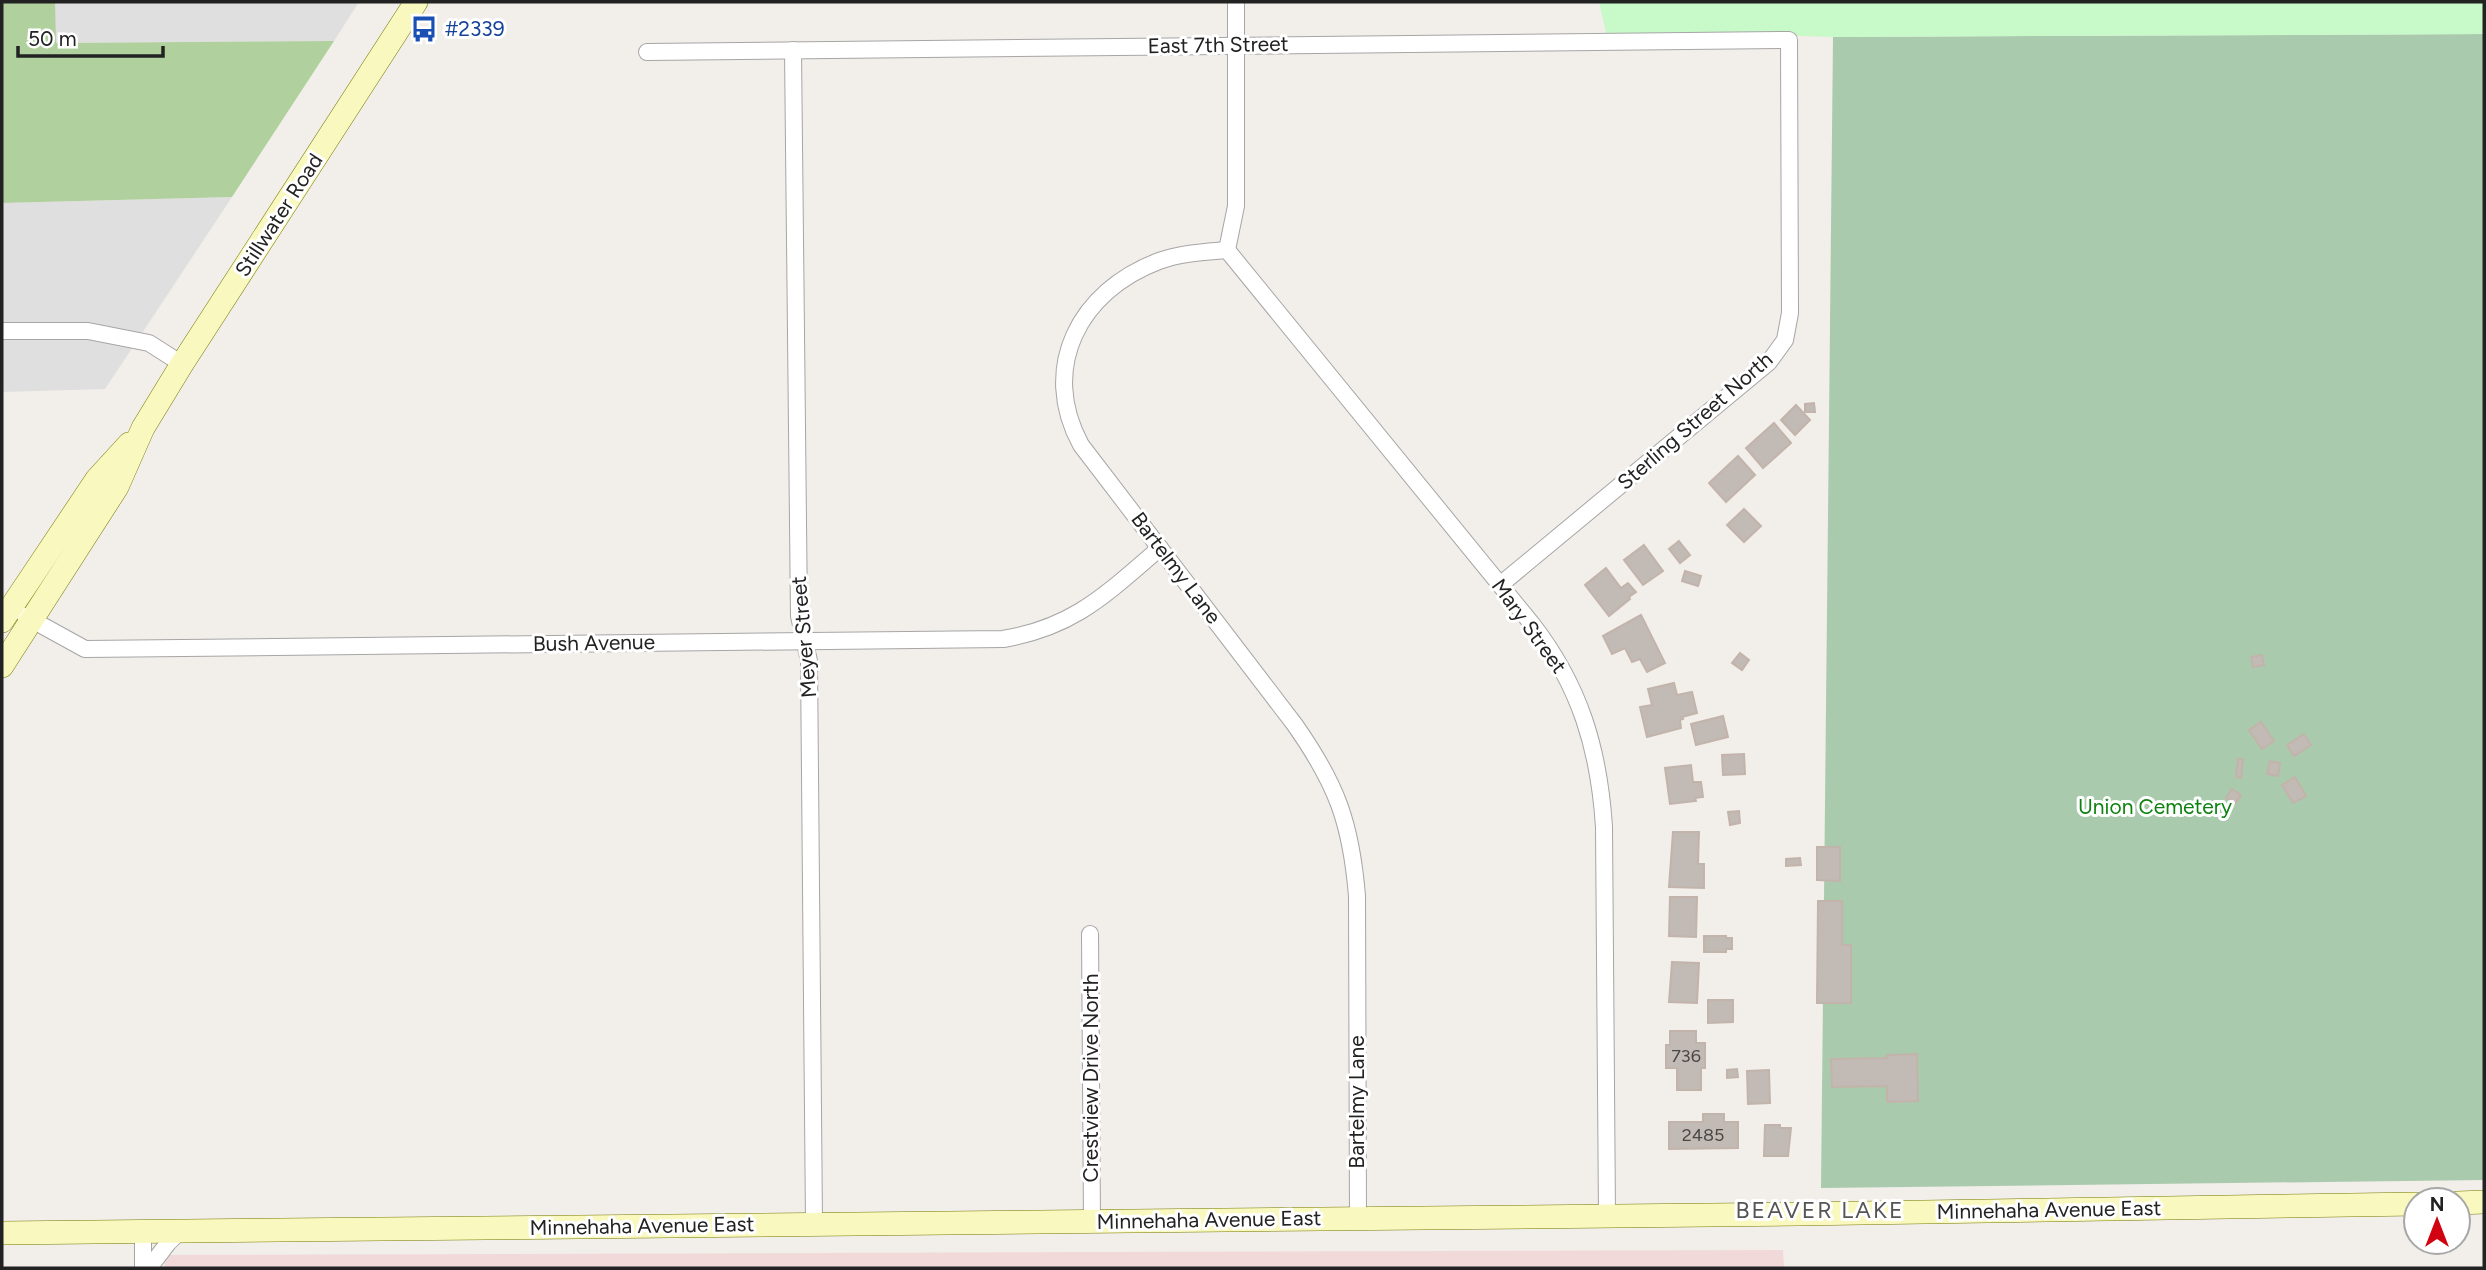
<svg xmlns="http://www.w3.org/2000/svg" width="2486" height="1270" font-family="Figtree,sans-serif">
  <rect width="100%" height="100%" fill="#f2eee9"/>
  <g fill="#e0dfdf">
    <polygon points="55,2 359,2 334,41 55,43"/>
    <polygon points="232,197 105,389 2,392 2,203"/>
  </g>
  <polygon fill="#f1d9d9" points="1783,1250 1784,1268 165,1268 164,1255"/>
  <polygon fill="#b0d09e" points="2,2 55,2 56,43 334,41 232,197 2,203"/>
  <polygon fill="#aacaad" points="2484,34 2484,1180 1821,1188 1833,37"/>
  <polygon fill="#c8f9c9" points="1599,2 2484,2 2484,34 1833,37 1682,32 1608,41"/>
  <g fill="#c2bab5" stroke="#c3b4ab" stroke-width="2">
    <polygon points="1814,403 1815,412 1805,412 1805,404"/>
    <polygon points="1796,405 1810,420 1795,435 1781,420"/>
    <polygon points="1774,423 1791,443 1763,468 1746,448"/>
    <polygon points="1738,456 1755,475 1726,502 1709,483"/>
    <polygon points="1744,509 1761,526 1744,542 1727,525"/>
    <polygon points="1679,541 1690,555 1680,563 1669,549"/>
    <polygon points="1644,545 1663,571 1643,585 1624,560"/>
    <polygon points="1606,568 1621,588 1628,583 1636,592 1629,597 1630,599 1609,616 1585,585"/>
    <polygon points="1685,571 1701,576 1698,586 1682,581"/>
    <polygon points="1641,615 1665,663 1647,672 1640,659 1632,662 1625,648 1612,654 1603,636"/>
    <polygon points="1740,653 1749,660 1742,670 1732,663"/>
    <polygon points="2262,655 2264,665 2253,667 2251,657"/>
    <polygon points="1674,683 1677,695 1692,692 1697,713 1682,717 1683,719 1680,720 1681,728 1647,737 1640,707 1652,705 1648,689"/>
    <polygon points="1723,716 1728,737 1696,745 1691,724"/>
    <polygon points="2261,722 2274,741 2262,749 2249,730"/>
    <polygon points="2304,734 2311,745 2294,756 2287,745"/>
    <polygon points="1744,754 1745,774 1723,775 1722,755"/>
    <polygon points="2238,759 2243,759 2241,778 2236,777"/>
    <polygon points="2270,761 2280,763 2278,776 2267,774"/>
    <polygon points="1691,765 1693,782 1701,782 1703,797 1695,798 1696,801 1670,804 1665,768"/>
    <polygon points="2295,777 2306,796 2293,803 2282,785"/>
    <polygon points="2232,789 2241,795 2235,804 2226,798"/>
    <polygon points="1739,811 1740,823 1730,825 1728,812"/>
    <polygon points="1673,832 1699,832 1698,864 1704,864 1704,888 1669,887"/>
    <polygon points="1817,847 1840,847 1840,881 1817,880"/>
    <polygon points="1800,858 1801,865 1786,866 1786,859"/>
    <polygon points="1670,897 1697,897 1696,937 1669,936"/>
    <polygon points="1818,901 1842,901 1842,945 1851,945 1851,1003 1817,1003"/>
    <polygon points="1704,936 1726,936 1726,938 1732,938 1732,949 1726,949 1726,952 1704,952"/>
    <polygon points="1672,962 1699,963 1697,1003 1669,1002"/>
    <polygon points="1708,1000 1733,1000 1733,1022 1708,1023"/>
    <polygon points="1670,1031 1696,1031 1696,1043 1705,1043 1705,1068 1701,1068 1701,1090 1677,1090 1677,1068 1666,1068 1666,1045 1670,1045"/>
    <polygon points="1917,1054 1918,1101 1887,1102 1887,1086 1832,1087 1831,1059 1887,1058 1887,1055"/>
    <polygon points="1737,1069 1738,1077 1727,1078 1727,1070"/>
    <polygon points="1769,1070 1770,1103 1748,1104 1747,1071"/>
    <polygon points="1703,1114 1724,1114 1724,1122 1738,1122 1738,1148 1669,1149 1669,1122 1703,1122"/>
    <polygon points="1765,1125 1780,1125 1780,1128 1791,1128 1788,1156 1764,1156"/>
  </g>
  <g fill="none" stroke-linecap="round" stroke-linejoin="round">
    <g stroke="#a6a6a6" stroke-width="18">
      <g id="minor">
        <polyline points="793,50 799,616 809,661 814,1224"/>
        <polyline points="647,52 1789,40 1790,313 1785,340 1769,362 1500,585"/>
        <path d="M1227,250C1204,252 1181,253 1159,261C1079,291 1039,368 1081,445L1295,725C1337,785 1351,823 1357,896L1358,1219"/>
        <path d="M1227,250L1532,624C1580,686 1599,749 1604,827L1607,1216"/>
        <polyline points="1227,250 1236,206 1236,2"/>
        <polyline points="2,331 88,331 149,343 182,364"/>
        <path d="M25,616L85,649L1003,639C1075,627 1107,593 1160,548"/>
        <polyline points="1090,934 1092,1222"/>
        <polyline points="143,1231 143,1268"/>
        <polyline points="149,1268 168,1243 181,1230"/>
      </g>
    </g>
    <g stroke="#767b06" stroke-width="24">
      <g id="secondary">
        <polyline points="2,621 97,479 129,444"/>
        <polyline points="2,666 117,487 143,428 182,364 416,2"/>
        <polyline points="2458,1203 2484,1202"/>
        <polyline points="2,1233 1799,1214 2416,1204"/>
      </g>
    </g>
    <use href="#minor" stroke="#fff" stroke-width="16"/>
    <use href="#secondary" stroke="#f9f8bf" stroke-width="23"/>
  </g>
  <defs>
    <g id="bus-bare" transform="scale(2.1)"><path d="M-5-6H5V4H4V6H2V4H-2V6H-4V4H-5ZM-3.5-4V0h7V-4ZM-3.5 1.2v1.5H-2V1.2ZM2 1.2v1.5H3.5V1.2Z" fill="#1a4fb4" stroke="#fff" stroke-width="2.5" paint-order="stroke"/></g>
  </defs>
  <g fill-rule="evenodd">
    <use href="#bus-bare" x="424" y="29"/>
  </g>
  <g text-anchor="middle" stroke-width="6" stroke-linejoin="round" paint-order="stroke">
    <g font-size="18" fill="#4a4847">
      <text x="1686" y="1062">736</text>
      <text x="1703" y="1141">2485</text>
    </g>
    <g font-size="21" fill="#164399" stroke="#fff" text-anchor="start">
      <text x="445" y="36">#2339</text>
    </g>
    <g font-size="21" fill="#222" stroke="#fff">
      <text transform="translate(1218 45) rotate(-1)" y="7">East 7th Street</text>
      <text transform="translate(279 215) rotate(-57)" y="7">Stillwater Road</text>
      <text transform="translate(1695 421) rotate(-41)" y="7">Sterling Street North</text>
      <text transform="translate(1176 568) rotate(53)" y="7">Bartelmy Lane</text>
      <text transform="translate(1529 626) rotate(54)" y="7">Mary Street</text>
      <text transform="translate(804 637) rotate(-95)" y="7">Meyer Street</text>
      <text transform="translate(594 643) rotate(-1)" y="7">Bush Avenue</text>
      <text transform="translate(1091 1078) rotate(-90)" y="7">Crestview Drive North</text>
      <text transform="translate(1357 1102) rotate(-90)" y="7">Bartelmy Lane</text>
      <text transform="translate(2049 1210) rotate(-1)" y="7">Minnehaha Avenue East</text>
      <text transform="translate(1209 1220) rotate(-1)" y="7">Minnehaha Avenue East</text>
      <text transform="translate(642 1226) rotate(-1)" y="7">Minnehaha Avenue East</text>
    </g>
    <g font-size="21" fill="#0d8210" stroke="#fff">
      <text x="2155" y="814">Union Cemetery</text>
    </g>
    <g font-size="23" letter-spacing="2" fill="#555" stroke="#fff">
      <text x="1820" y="1218">BEAVER LAKE</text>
    </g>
  </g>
  <rect width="2486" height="1270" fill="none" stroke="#222222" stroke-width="7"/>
  <g transform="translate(2437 1221)"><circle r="33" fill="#ffffff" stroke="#a7a7a7" stroke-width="2"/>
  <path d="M0-5L12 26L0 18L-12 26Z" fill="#d10310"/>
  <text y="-10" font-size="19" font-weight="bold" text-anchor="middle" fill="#222222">N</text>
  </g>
  <path d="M18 46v10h145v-10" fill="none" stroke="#222222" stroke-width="3.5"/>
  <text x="28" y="46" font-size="21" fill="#222222" stroke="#ffffff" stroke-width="5" paint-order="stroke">50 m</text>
</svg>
